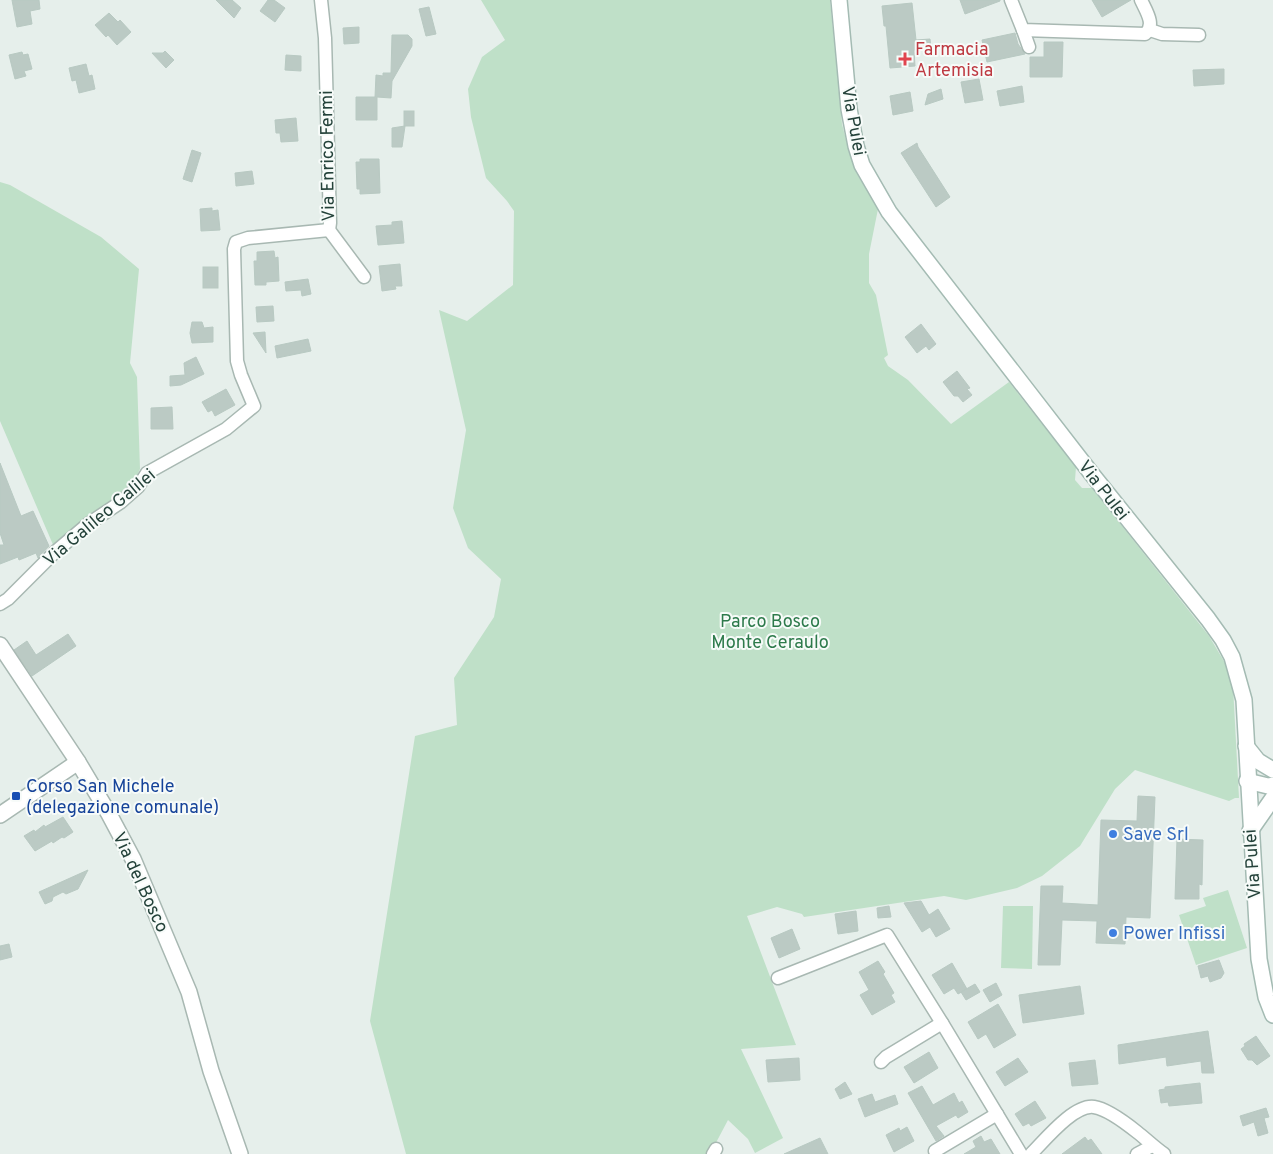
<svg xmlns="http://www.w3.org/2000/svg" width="1273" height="1154" font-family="Overpass,sans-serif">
  <rect width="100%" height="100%" fill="#e6efeb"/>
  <g fill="#bfe0c8">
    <polygon points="481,0 830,0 842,124 849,152 857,174 878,209 869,254 869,283 876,295 888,355 884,358 888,366 908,380 951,424 1009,382 1076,467 1075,480 1082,488 1092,488 1209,636 1228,668 1233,686 1239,798 1235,798 1229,801 1135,770 1115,789 1080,846 1042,876 1017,888 966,900 944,896 804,917 802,914 777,907 747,916 796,1045 741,1049 783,1138 755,1153 748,1139 728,1120 710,1154 406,1154 370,1021 415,736 457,725 454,678 494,617 501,579 468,548 453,508 466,430 439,310 467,321 513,285 514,211 507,201 486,178 471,117 468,89 482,57 505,40"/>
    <path d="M0,182L10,185L101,237L139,269L130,363L137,377L140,469C127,501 81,527 54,547L0,421Z"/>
    <polygon points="1228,890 1247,948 1196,965 1179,915 1206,906 1203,898"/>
    <polygon points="1003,906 1033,906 1032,969 1001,968"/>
  </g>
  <g fill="#bbcac4" stroke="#b8c9c2">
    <polygon points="12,0 39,0 40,9 30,11 32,24 17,27"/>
    <polygon points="216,0 232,0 241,8 234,18"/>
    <polygon points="268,0 274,0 285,8 275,22 260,11"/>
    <polygon points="960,0 1000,0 1000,1 965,14"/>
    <polygon points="1092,0 1131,0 1102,17"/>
    <polygon points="912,3 916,40 930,39 931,49 914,50 915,66 890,68 886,26 884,26 882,6"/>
    <polygon points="429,7 436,34 426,36 419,9"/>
    <polygon points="109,13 118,22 120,20 131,32 117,45 108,35 106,37 95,25"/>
    <polygon points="359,27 359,43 344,44 343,28"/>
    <polygon points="1015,33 1018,44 1025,54 987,62 982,40"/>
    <polygon points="392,35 408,35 412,39 412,46 392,81 391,98 377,97 377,120 356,120 356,97 375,97 376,75 383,76 383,73 391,73"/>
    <polygon points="1044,42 1063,42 1062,77 1030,77 1030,57 1044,57"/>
    <polygon points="165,51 174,60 166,68 152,53 163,53"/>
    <polygon points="22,52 23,55 28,54 32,69 24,71 26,76 15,79 9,55"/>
    <polygon points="286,55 301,56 301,71 285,70"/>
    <polygon points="86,64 89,76 92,75 95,89 79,93 76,80 72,81 69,68"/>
    <polygon points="1224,69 1224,84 1194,86 1193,70"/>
    <polygon points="979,79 983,100 965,103 961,82"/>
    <polygon points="1022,86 1024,102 1000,106 997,91"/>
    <polygon points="941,89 943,99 925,105 928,94"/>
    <polygon points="910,92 913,111 893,115 890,96"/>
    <rect x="404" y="111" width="10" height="15"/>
    <polygon points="296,118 298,141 281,142 280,133 276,133 275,120"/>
    <polygon points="405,126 402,147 392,147 392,128"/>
    <polygon points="917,143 918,147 950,197 936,207 901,153"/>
    <polygon points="192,150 201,153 192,182 183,179"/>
    <polygon points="360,159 379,159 380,193 360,194 360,189 357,189 356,162 360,162"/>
    <polygon points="252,171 254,184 236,186 235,173"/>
    <polygon points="212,208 212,211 218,210 220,230 201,231 200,209"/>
    <polygon points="402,221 404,243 378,245 376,226 392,225 392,222"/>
    <polygon points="274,251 275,258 278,257 279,281 266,282 266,285 255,285 254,261 257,261 257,252"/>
    <polygon points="400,264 402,286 395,286 396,289 382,291 379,266"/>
    <rect x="203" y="267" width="15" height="21"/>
    <polygon points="308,279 311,294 302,296 301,290 286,291 285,282"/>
    <polygon points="273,306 274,321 257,322 256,307"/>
    <polygon points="192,322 202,322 204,328 213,327 213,342 192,343 190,333"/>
    <polygon points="921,324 936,344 929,350 926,346 917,353 905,337"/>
    <polygon points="265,332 266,353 253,333"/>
    <polygon points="308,339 311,351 277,358 275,346"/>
    <polygon points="196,357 204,374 181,385 170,386 170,376 185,375 184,363"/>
    <polygon points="957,371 970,388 967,389 972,395 963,402 958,396 954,396 943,382"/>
    <polygon points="226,389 235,405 215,416 212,410 208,412 202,402"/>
    <polygon points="172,407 173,429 151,429 151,408"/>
    <polygon points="0,463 21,516 33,511 49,546 38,558 36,553 19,560 18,557 0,564 0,545 4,545 0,533"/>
    <polygon points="68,634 76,646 32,676 14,650 27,641 36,655"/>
    <polygon points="1138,796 1155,797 1150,918 1126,917 1125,944 1096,943 1097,921 1062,920 1060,965 1038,965 1041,886 1063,886 1062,903 1098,905 1101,820 1137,821"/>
    <polygon points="63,817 73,832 64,838 62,837 53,843 52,841 35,851 24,836 34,830 35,832 44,825 45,827"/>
    <polygon points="1177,839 1203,840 1202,885 1199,884 1199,899 1175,899"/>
    <polygon points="88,870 78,889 66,894 63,892 53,897 52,901 45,904 39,892"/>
    <polygon points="921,901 929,915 938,909 950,929 936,937 930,927 922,932 904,903"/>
    <polygon points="889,906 891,917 878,918 877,908"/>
    <polygon points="856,911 858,931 838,934 835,914"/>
    <polygon points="792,929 800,949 779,958 771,938"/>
    <polygon points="9,944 12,957 0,960 0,946"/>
    <polygon points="1219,960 1224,973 1221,978 1210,982 1208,976 1201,978 1198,966"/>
    <polygon points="878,961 885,972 883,974 894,993 891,995 895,1002 872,1015 860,995 869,990 859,972"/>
    <polygon points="952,963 967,989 958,994 954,988 944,994 932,975"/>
    <polygon points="996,983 1002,995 990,1002 983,990"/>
    <polygon points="975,984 980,992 966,1000 961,992"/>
    <polygon points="1080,986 1084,1014 1023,1023 1019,995"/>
    <polygon points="998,1004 1016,1035 994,1048 986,1034 978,1039 968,1022"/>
    <polygon points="1208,1031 1214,1073 1202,1073 1201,1061 1167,1066 1166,1057 1119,1064 1118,1045"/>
    <polygon points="1256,1036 1270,1056 1257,1065 1252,1060 1248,1060 1241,1049 1245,1046 1244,1044"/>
    <polygon points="929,1052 938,1068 914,1083 904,1067"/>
    <polygon points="799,1058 800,1080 768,1082 766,1060"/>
    <polygon points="1018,1058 1028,1072 1005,1086 996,1072"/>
    <polygon points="1095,1060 1098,1084 1072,1086 1069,1063"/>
    <polygon points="845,1082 852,1094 840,1099 835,1089"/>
    <polygon points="1200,1083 1202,1103 1169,1106 1168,1102 1161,1103 1159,1090 1165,1089 1165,1087"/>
    <polygon points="922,1086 933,1105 954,1093 959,1103 962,1101 968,1112 958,1118 956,1115 936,1126 944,1136 936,1141 908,1093"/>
    <polygon points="872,1094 875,1102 895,1095 898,1104 865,1117 858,1099"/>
    <polygon points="1035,1101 1046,1118 1031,1126 1029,1123 1023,1126 1015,1114"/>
    <polygon points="1266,1108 1269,1117 1264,1118 1268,1133 1258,1136 1254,1122 1243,1126 1240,1116"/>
    <polygon points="907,1127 914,1141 894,1152 886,1135 899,1128 900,1131"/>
    <polygon points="981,1136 984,1142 991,1139 1000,1154 964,1154 976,1147 973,1141"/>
    <polygon points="1085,1137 1088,1141 1091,1139 1102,1154 1062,1154"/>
    <polygon points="820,1138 828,1154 784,1154"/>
  </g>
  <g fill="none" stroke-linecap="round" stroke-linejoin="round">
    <g stroke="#a8b8b2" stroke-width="15">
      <g id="minor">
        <path d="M1011,0L1023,30L1145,34C1156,25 1146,11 1141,0"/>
        <polyline points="1023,30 1029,47"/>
        <polyline points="1150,30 1162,34 1199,35"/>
        <polyline points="329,230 364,277"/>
        <polyline points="0,604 8,599 55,552 88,524 121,502 138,487 147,473 226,429 254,406 241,375 237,361 234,249 236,242 248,238 329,230 330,223 325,38 321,0"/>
        <polyline points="778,978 887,935 942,1023 1021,1154"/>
        <polyline points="881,1062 886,1057 942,1023"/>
        <polyline points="935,1151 997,1114"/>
        <polyline points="713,1154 716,1149"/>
        <path d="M1031,1154C1045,1140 1074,1104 1094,1107C1107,1109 1127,1124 1137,1132C1146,1139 1154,1147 1164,1154"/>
        <polyline points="1137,1154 1152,1146"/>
      </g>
    </g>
    <g stroke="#a8b8b2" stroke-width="18">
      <g id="tertiary">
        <polyline points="0,645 78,762 109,814 133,859 189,992 211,1071 240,1154"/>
        <polyline points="0,815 78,762"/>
      </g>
    </g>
    <g stroke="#a4bbb3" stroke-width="18">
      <g id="secondary">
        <polyline points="839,0 849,109 856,146 862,165 889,212 1091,473 1208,619 1223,640 1232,657 1244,700 1259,959 1266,997 1273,1015"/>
        <polyline points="1246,746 1258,761 1273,770"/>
        <polyline points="1247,781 1268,786 1273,785"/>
        <polyline points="1250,831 1273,798"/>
      </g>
    </g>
    <use href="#minor" stroke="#fff" stroke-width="12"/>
    <use href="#tertiary" stroke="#fff" stroke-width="15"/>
    <use href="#secondary" stroke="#fff" stroke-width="15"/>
  </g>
  <path fill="#e0444e" stroke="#f7fbf9" stroke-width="2" d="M902.5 51.5h5v5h5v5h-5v5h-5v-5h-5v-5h5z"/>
  <rect fill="#1a4fb4" stroke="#f7fbf9" stroke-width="2" x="11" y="791" width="10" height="10" rx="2.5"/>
  <g fill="#3f7fe0" stroke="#f7fbf9" stroke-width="2">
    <circle cx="1113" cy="834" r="5"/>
    <circle cx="1113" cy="933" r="5"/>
  </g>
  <g text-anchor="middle" stroke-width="4" stroke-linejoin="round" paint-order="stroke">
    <g font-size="18" fill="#be3a42" stroke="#f7fbf9" text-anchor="start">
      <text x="915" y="55">Farmacia<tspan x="915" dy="21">Artemisia</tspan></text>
    </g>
    <g font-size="18" fill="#24423a" stroke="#f7fbf9">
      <text transform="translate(854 121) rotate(80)" y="6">Via Pulei</text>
      <text transform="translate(327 156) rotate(-91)" y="6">Via Enrico Fermi</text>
      <text transform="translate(1104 490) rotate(52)" y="6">Via Pulei</text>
      <text transform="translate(99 517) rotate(-40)" y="6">Via Galileo Galilei</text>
      <text transform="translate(1252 864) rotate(-94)" y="6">Via Pulei</text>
      <text transform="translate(141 882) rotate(65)" y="6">Via del Bosco</text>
    </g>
    <g font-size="18" fill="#2d7a4b" stroke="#f7fbf9">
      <text x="770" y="627">Parco Bosco<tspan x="770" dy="21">Monte Ceraulo</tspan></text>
    </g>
    <g font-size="18" fill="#164399" stroke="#f7fbf9" text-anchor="start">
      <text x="26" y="792">Corso San Michele<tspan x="26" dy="21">(delegazione comunale)</tspan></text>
    </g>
    <g font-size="18" fill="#366cbe" stroke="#f7fbf9" text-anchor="start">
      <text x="1123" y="840">Save Srl</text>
      <text x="1123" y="939">Power Infissi</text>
    </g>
  </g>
</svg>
